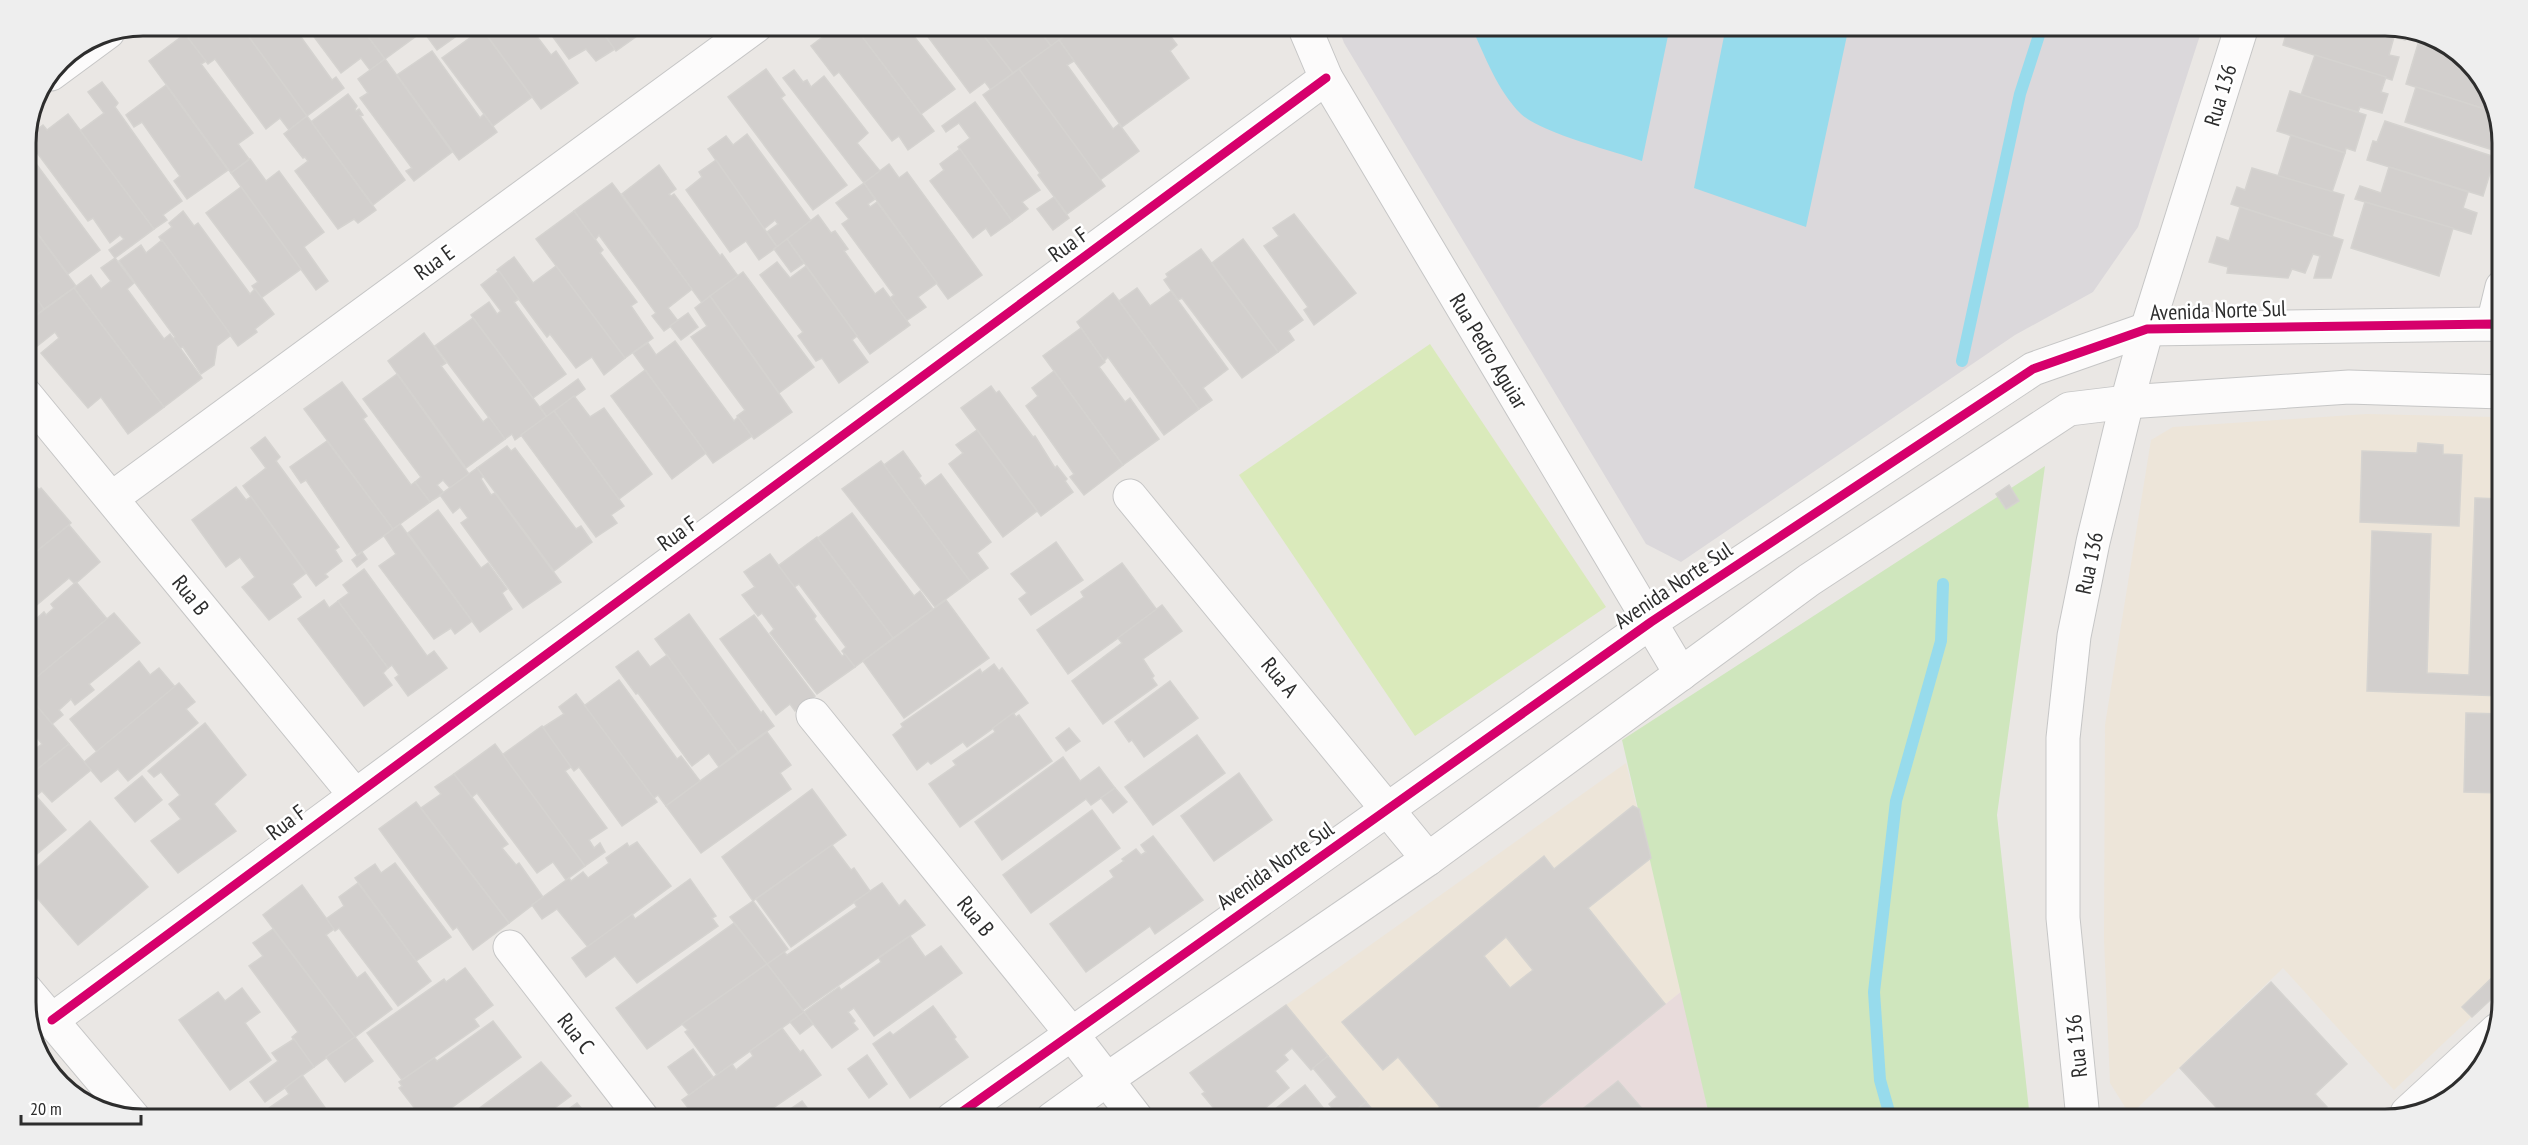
<svg xmlns="http://www.w3.org/2000/svg" width="2528" height="1145" font-family="'PT Sans Narrow',sans-serif">
  <rect width="100%" height="100%" fill="#eae7e4"/>
  <polygon fill="#dbd8db" points="1338,26 2203,26 2138,227 2093,292 2015,335 1681,562 1646,544 1344,43"/>
  <g fill="#ede5d9">
    <polygon points="2367,414 2494,417 2502,419 2502,988 2394,1090 2283,968 2130,1115 2110,1083 2104,939 2105,725 2151,440 2173,427"/>
    <polygon points="1626,763 1682,991 1521,1119 1381,1119 1286,1005"/>
  </g>
  <polygon fill="#e8dbdb" points="1682,991 1710,1119 1521,1119"/>
  <polygon fill="#cfe6bd" points="2045,466 1997,815 2030,1119 1710,1119 1622,740"/>
  <polygon fill="#daeabb" points="1430,344 1606,607 1415,736 1239,475"/>
  <g fill="#97dbec">
    <path d="M1471,26H1670L1642,161C1615,152 1539,132 1521,114C1497,90 1485,56 1471,26Z"/>
    <polygon points="1726,26 1849,26 1806,227 1694,188"/>
  </g>
  <g fill="none" stroke-linecap="round" stroke-linejoin="round">
    <g stroke="#97dbec" stroke-width="12">
      <polyline points="1962,361 2020,94 2042,26"/>
      <polyline points="1891,1119 1880,1080 1874,992 1896,801 1941,641 1943,584"/>
    </g>
  </g>
  <g fill="#d2cfcd" stroke="#d5d3d0" stroke-width="1.5" fill-rule="evenodd">
    <polygon points="206,26 241,26 307,116 289,130 280,118 266,129 215,59 208,64 188,39"/>
    <polygon points="241,26 293,26 332,80 336,77 344,88 307,116"/>
    <polygon points="306,26 360,26 385,59 370,70 361,58 341,73"/>
    <polygon points="360,26 419,26 423,31 385,59"/>
    <polygon points="430,26 447,26 455,37 437,50 423,31"/>
    <polygon points="463,26 480,26 532,97 493,126 442,58 471,37"/>
    <polygon points="480,26 529,26 551,55 556,51 578,83 541,109"/>
    <polygon points="545,26 598,26 615,49 596,61 586,49 569,59"/>
    <polygon points="598,26 651,26 616,51"/>
    <polygon points="837,26 854,26 934,131 908,150 899,136 892,141 839,72 834,76 811,46"/>
    <polygon points="854,26 906,26 955,89 921,114"/>
    <polygon points="920,26 976,26 1013,73 991,90 985,82 970,93"/>
    <polygon points="976,26 1027,26 1030,30 1036,26 1051,46 1013,73"/>
    <polygon points="1039,26 1069,26 1072,30 1051,46 1037,27"/>
    <polygon points="1079,26 1163,26 1177,45 1170,51 1189,78 1122,127 1059,40"/>
    <polygon points="2284,26 2359,26 2394,37 2389,55 2399,57 2392,80 2283,45 2287,31 2283,30"/>
    <polygon points="2359,26 2385,26 2398,28 2398,30 2407,34 2405,40"/>
    <polygon points="185,34 206,61 201,64 253,133 238,144 249,159 231,173 149,61"/>
    <polygon points="2432,36 2458,57 2428,48"/>
    <polygon points="1059,40 1074,61 1067,65 1113,129 1119,124 1139,151 1100,180 1019,69"/>
    <polygon points="2418,44 2458,57 2482,78 2494,112 2406,84"/>
    <polygon points="432,51 480,118 484,114 497,132 459,160 397,75"/>
    <polygon points="2315,55 2386,77 2381,92 2388,94 2382,113 2360,107 2358,112 2301,95"/>
    <polygon points="385,59 452,152 414,181 406,171 412,168 360,98 368,93 358,79"/>
    <polygon points="766,69 785,95 781,98 847,185 813,210 728,97"/>
    <polygon points="1019,69 1105,186 1067,214 1038,175 1040,173 983,95"/>
    <polygon points="794,70 803,82 807,80 811,87 824,76 868,133 857,143 880,171 864,183 783,78"/>
    <polygon points="102,82 118,103 115,107 182,201 163,215 167,220 154,229 80,131 104,113 88,92"/>
    <polygon points="166,85 228,170 187,199 174,181 180,176 142,122 134,127 126,115"/>
    <polygon points="2416,87 2494,112 2502,134 2496,151 2405,122"/>
    <polygon points="2290,91 2366,115 2355,151 2346,148 2345,153 2277,131"/>
    <polygon points="348,94 357,106 355,109 356,111 359,109 363,115 360,116 405,180 373,205 311,122"/>
    <polygon points="975,102 1040,190 1022,202 1028,209 1012,221 958,147 970,138 959,123 946,132 942,126"/>
    <polygon points="68,114 154,229 115,258 109,250 124,239 120,235 110,243 93,218 88,221 26,138 43,125 47,130"/>
    <polygon points="307,116 376,210 358,223 354,219 338,229 295,171 308,161 305,157 303,158 284,134"/>
    <polygon points="2385,121 2495,157 2483,196 2367,160 2373,141 2377,142"/>
    <polygon points="747,134 811,221 777,247 767,232 778,224 775,220 764,229 708,149 726,136 733,145"/>
    <polygon points="2291,135 2345,153 2332,192 2278,176"/>
    <polygon points="960,149 1012,221 991,236 986,228 973,238 930,181 944,170 940,164"/>
    <polygon points="250,159 266,181 279,171 324,232 304,247 328,281 316,290 231,173"/>
    <polygon points="716,160 777,247 759,260 746,241 730,252 686,190 702,177 699,172"/>
    <polygon points="34,161 100,250 68,274 26,218 26,168"/>
    <polygon points="889,164 899,178 907,172 982,275 948,299 864,183"/>
    <polygon points="659,165 676,189 669,194 671,196 674,194 720,256 722,254 738,276 702,303 622,194"/>
    <polygon points="2389,167 2468,192 2463,208 2477,213 2471,234 2355,199 2360,186 2381,193"/>
    <polygon points="2252,168 2344,195 2332,237 2231,204 2237,187 2245,190"/>
    <polygon points="612,183 692,289 668,308 678,321 664,331 652,316 656,313 599,235 595,240 574,211"/>
    <polygon points="864,183 875,199 868,204 870,207 877,202 937,283 918,297 926,307 906,321 890,298 894,295 842,224 849,219 836,203"/>
    <polygon points="241,187 301,269 261,298 252,286 258,282 206,213"/>
    <polygon points="1054,197 1069,218 1053,230 1037,209"/>
    <polygon points="2365,202 2453,228 2439,276 2351,248"/>
    <polygon points="2240,207 2343,240 2331,278 2314,278 2320,256 2313,254 2305,273 2292,269 2288,278 2227,273 2228,267 2209,262 2217,237 2229,241"/>
    <polygon points="183,211 194,226 198,223 250,294 255,289 274,314 255,329 257,332 238,346 159,237 172,227 169,223"/>
    <polygon points="574,211 603,250 600,253 637,302 631,306 653,338 625,358 536,239"/>
    <polygon points="1294,214 1356,293 1314,325 1304,310 1308,307 1264,246 1279,236 1273,228"/>
    <polygon points="818,215 831,233 835,231 848,249 844,251 875,294 883,288 910,325 870,354 787,239"/>
    <polygon points="26,218 76,286 44,309 26,284"/>
    <polygon points="787,239 804,263 791,272 774,249"/>
    <polygon points="1243,239 1303,320 1288,331 1294,340 1278,352 1212,263"/>
    <polygon points="162,240 231,335 217,346 214,365 201,374 183,347 180,348 173,339 175,337 119,261 141,245 146,253"/>
    <polygon points="1201,249 1278,352 1242,378 1182,298 1178,300 1164,280 1168,277 1166,274"/>
    <polygon points="514,257 533,283 556,266 625,358 604,375 592,357 576,368 550,334 547,337 497,270"/>
    <polygon points="115,258 134,283 127,289 164,339 170,334 202,378 164,407 74,288 91,275 101,289 111,281 101,268"/>
    <polygon points="777,262 790,278 806,266 857,336 852,340 868,362 839,383 822,358 816,361 798,336 803,332 760,275"/>
    <polygon points="499,271 519,299 514,302 566,374 533,398 471,315 489,302 497,314 501,311 481,285"/>
    <polygon points="743,272 814,367 779,393 710,296"/>
    <polygon points="26,284 44,309 26,323"/>
    <polygon points="74,288 164,407 128,434 101,397 88,408 41,353 59,338 55,332 36,347 26,335 26,323"/>
    <polygon points="1137,288 1150,306 1171,291 1228,369 1203,388 1212,400 1199,409 1119,301"/>
    <polygon points="1113,293 1199,409 1164,435 1108,357 1104,361 1077,322"/>
    <polygon points="710,296 792,412 754,439 737,416 745,410 691,337 707,326 695,308"/>
    <polygon points="688,313 698,327 681,340 670,326"/>
    <polygon points="473,318 547,417 515,440 512,434 505,439 435,346"/>
    <polygon points="1081,328 1105,362 1099,367 1125,402 1130,398 1159,439 1123,465 1043,356"/>
    <polygon points="424,333 446,363 441,366 483,422 489,417 505,439 466,468 388,361"/>
    <polygon points="675,341 734,421 738,417 752,436 713,463 633,353 648,343 656,355"/>
    <polygon points="645,370 706,453 672,479 611,396"/>
    <polygon points="1054,371 1123,465 1084,495 1070,477 1074,474 1026,406 1038,396 1032,388"/>
    <polygon points="397,374 469,474 450,488 443,480 437,485 444,493 430,502 415,482 421,477 363,399"/>
    <polygon points="578,379 585,389 547,417 540,407"/>
    <polygon points="342,382 367,416 363,419 411,485 415,482 430,502 393,529 304,409"/>
    <polygon points="991,386 996,393 999,391 1033,437 1035,436 1055,468 1057,466 1067,479 1065,481 1073,492 1041,516 961,408"/>
    <polygon points="574,396 590,417 604,408 652,474 619,499 554,411"/>
    <polygon points="554,411 624,506 611,515 617,523 596,537 521,435"/>
    <polygon points="977,430 1037,511 1003,537 949,464 963,453 956,445"/>
    <polygon points="265,437 280,457 276,461 339,547 335,550 342,561 325,574 328,577 316,586 243,486 266,468 251,448"/>
    <polygon points="327,441 393,529 357,555 306,480 301,483 290,467"/>
    <polygon points="2418,443 2443,445 2443,454 2462,455 2459,526 2360,522 2362,451 2417,453"/>
    <polygon points="507,446 511,451 515,448 576,529 581,526 592,542 554,571 477,468"/>
    <polygon points="903,451 921,476 919,478 925,486 941,474 991,542 977,553 988,568 970,581 884,465"/>
    <polygon points="881,461 970,581 935,607 842,489"/>
    <polygon points="477,468 483,476 481,479 491,495 495,493 561,582 523,608 461,523 468,518 460,507 453,513 440,495"/>
    <polygon points="26,474 39,490 26,501"/>
    <polygon points="2009,485 2019,501 2006,509 1996,494"/>
    <polygon points="236,487 246,500 251,497 306,573 292,584 301,597 269,620 242,587 255,577 240,557 226,567 192,520"/>
    <polygon points="41,488 71,523 26,560 26,501"/>
    <polygon points="2475,498 2502,499 2502,696 2367,691 2372,531 2431,534 2427,673 2469,675"/>
    <polygon points="438,510 481,568 488,563 507,589 502,593 512,609 480,632 408,533"/>
    <polygon points="852,513 914,596 920,591 933,609 893,638 818,538"/>
    <polygon points="400,524 472,621 455,634 451,628 434,639 379,566 396,554 384,536"/>
    <polygon points="69,525 100,562 75,584 69,578 26,614 26,560"/>
    <polygon points="817,537 893,638 855,667 842,651 846,647 799,584 794,587 778,566"/>
    <polygon points="1056,542 1083,580 1031,615 1019,599 1027,593 1011,574"/>
    <polygon points="362,552 367,559 357,567 352,560"/>
    <polygon points="770,554 816,616 814,619 842,656 845,654 855,667 817,694 770,633 774,629 762,613 758,616 742,595 755,587 744,572"/>
    <polygon points="1122,563 1157,610 1068,674 1037,630 1084,597 1081,592"/>
    <polygon points="364,569 427,656 434,651 447,668 408,696 395,678 399,675 392,665 388,668 338,601 349,593 343,585"/>
    <polygon points="76,582 107,619 26,686 26,628 44,612 46,615 54,608 51,604"/>
    <polygon points="324,600 329,608 338,601 388,668 383,673 392,685 364,706 298,619"/>
    <polygon points="946,600 989,658 904,718 863,661"/>
    <polygon points="1162,605 1182,631 1143,659 1154,676 1152,678 1157,685 1103,724 1072,681 1122,643 1118,638"/>
    <polygon points="114,613 140,643 89,684 94,690 75,705 71,699 59,710 63,715 52,724 26,693 26,686"/>
    <polygon points="689,614 761,713 763,711 774,726 738,752 655,639"/>
    <polygon points="754,615 815,696 795,711 790,704 776,715 720,639"/>
    <polygon points="638,651 650,667 667,655 738,752 719,767 709,753 692,766 638,693 636,694 616,667"/>
    <polygon points="139,661 150,675 159,668 175,687 97,752 70,719"/>
    <polygon points="994,664 999,671 1002,668 1028,703 967,747 963,742 931,764 928,761 917,770 893,735 903,727 901,724 980,669 982,673"/>
    <polygon points="619,680 677,759 681,756 700,781 666,806 658,795 654,798 584,706"/>
    <polygon points="1170,681 1198,718 1144,757 1132,740 1129,742 1115,722"/>
    <polygon points="179,683 195,702 186,709 198,723 128,781 118,769 101,782 84,762"/>
    <polygon points="26,693 69,744 26,778 26,739 35,749 42,744 26,724"/>
    <polygon points="576,694 657,802 622,826 579,767 574,771 542,728 564,714 559,707"/>
    <polygon points="1013,713 1016,717 1019,715 1052,761 960,827 929,784 956,765 953,761 995,732 993,728"/>
    <polygon points="2466,713 2502,714 2502,793 2464,792"/>
    <polygon points="205,723 246,775 214,804 236,831 178,873 151,841 181,819 169,804 180,795 161,772 154,777 148,771"/>
    <polygon points="542,726 571,767 565,771 607,828 589,840 594,848 600,843 605,852 585,866 502,755"/>
    <polygon points="1069,728 1080,741 1066,751 1056,738"/>
    <polygon points="767,732 791,765 780,773 791,789 701,853 666,806"/>
    <polygon points="1197,735 1225,773 1153,825 1125,787"/>
    <polygon points="69,744 91,770 52,802 42,791 36,796 66,830 26,863 26,778"/>
    <polygon points="495,744 585,866 566,880 553,862 537,873 477,793 472,797 454,774"/>
    <polygon points="1063,757 1080,781 1099,767 1115,788 1091,805 1086,799 1002,860 975,822"/>
    <polygon points="1239,773 1272,820 1214,861 1181,816"/>
    <polygon points="454,774 508,844 502,848 516,865 519,863 543,897 509,923 421,808 441,794 435,787"/>
    <polygon points="142,776 162,800 135,822 115,798"/>
    <polygon points="1115,788 1127,802 1113,813 1101,798"/>
    <polygon points="812,789 846,835 753,901 722,857"/>
    <polygon points="416,802 509,923 473,950 457,927 453,930 379,829"/>
    <path d="M1633,806L1639,809L1651,858L1588,908L1665,1004L1523,1119H1424L1440,1107L1398,1057L1383,1070L1342,1022L1544,856L1554,869ZM1506,937L1533,970L1510,988L1484,956Z"/>
    <polygon points="1092,810 1120,848 1031,913 1003,875"/>
    <polygon points="90,821 148,887 78,945 26,885 26,877"/>
    <polygon points="1153,836 1203,900 1155,934 1150,926 1086,972 1050,924 1114,877 1110,871 1124,861 1122,859 1136,849 1141,855 1146,852 1141,845"/>
    <polygon points="637,842 671,886 588,947 557,909 542,919 532,905 569,878 571,881 583,872 588,878 609,863 606,858 627,843 629,847"/>
    <polygon points="832,845 851,870 854,868 870,891 791,947 756,899"/>
    <polygon points="395,863 451,937 416,961 355,878 375,864 381,873"/>
    <polygon points="690,879 716,916 712,918 718,926 637,983 615,956 586,977 572,958 632,914 635,919"/>
    <polygon points="358,883 431,981 398,1006 339,928 335,931 326,919 344,906 339,897"/>
    <polygon points="882,883 899,906 905,900 925,925 803,1010 767,964 784,952 787,955 857,907 854,902"/>
    <polygon points="302,885 334,929 326,935 357,978 365,972 392,1009 355,1037 263,915"/>
    <polygon points="753,901 788,949 767,964 730,917"/>
    <polygon points="734,923 767,964 647,1049 616,1008"/>
    <polygon points="273,929 355,1037 314,1067 292,1037 298,1032 249,966 263,956 253,943"/>
    <polygon points="910,936 925,957 941,946 962,973 874,1036 854,1008 848,1012 855,1021 853,1023 858,1029 832,1048 804,1012 839,987 841,990 881,962 879,958"/>
    <polygon points="767,964 804,1012 717,1075 685,1032 688,1030 682,1024"/>
    <polygon points="465,968 493,1005 474,1019 479,1026 402,1080 367,1033 444,979 446,982"/>
    <polygon points="2499,971 2502,975 2502,989 2472,1017 2462,1007"/>
    <polygon points="2271,982 2347,1064 2315,1094 2327,1107 2315,1119 2227,1119 2180,1068"/>
    <polygon points="242,988 260,1012 245,1023 271,1060 230,1090 179,1020 218,992 225,1001"/>
    <polygon points="1286,1005 1328,1056 1311,1070 1292,1048 1284,1055 1288,1060 1275,1071 1289,1088 1252,1119 1209,1119 1217,1112 1202,1094 1205,1092 1190,1073"/>
    <polygon points="933,1006 956,1037 954,1039 968,1057 910,1098 873,1044 890,1032 893,1035"/>
    <polygon points="804,1012 813,1024 800,1034 790,1022"/>
    <polygon points="493,1021 521,1057 436,1119 423,1119 399,1088 402,1086 399,1082 434,1058 437,1061"/>
    <polygon points="782,1028 800,1052 803,1050 821,1075 757,1119 716,1119 712,1114 706,1119 698,1108 692,1113 682,1100 732,1064 736,1070 753,1056 750,1051"/>
    <polygon points="355,1037 373,1061 345,1082 326,1057"/>
    <polygon points="294,1039 314,1067 265,1102 250,1082 278,1061 272,1053"/>
    <polygon points="693,1049 713,1077 689,1095 668,1067"/>
    <polygon points="867,1055 887,1084 869,1098 848,1069"/>
    <polygon points="1328,1056 1366,1102 1345,1119 1341,1119 1329,1104 1337,1097 1313,1068"/>
    <polygon points="541,1062 571,1096 552,1110 557,1117 553,1119 458,1119 463,1116 465,1119"/>
    <polygon points="302,1075 333,1119 253,1119 289,1094 285,1088"/>
    <polygon points="1618,1081 1651,1119 1570,1119"/>
    <polygon points="1305,1085 1332,1119 1263,1119"/>
    <polygon points="802,1101 815,1119 776,1119"/>
    <polygon points="1366,1102 1380,1119 1345,1119"/>
    <polygon points="577,1103 590,1119 557,1119 556,1118"/>
    <polygon points="1565,1113 1570,1119 1556,1119"/>
  </g>
  <g fill="none" stroke-linecap="round" stroke-linejoin="round">
    <g stroke="#c6c6c6" stroke-width="35">
      <g id="minor">
        <polyline points="1304,26 1326,78 1681,674"/>
        <polyline points="51,74 108,32"/>
        <polyline points="2493,324 2502,287"/>
        <polyline points="26,395 355,795"/>
        <polyline points="1130,496 1428,859"/>
        <polyline points="112,498 756,26"/>
        <polyline points="813,715 1071,1033 1137,1119"/>
        <polyline points="510,947 643,1119"/>
        <polyline points="26,990 133,1117"/>
        <polyline points="52,1020 1326,78"/>
        <polyline points="2407,1113 2497,1030"/>
        <polyline points="952,1119 1651,622 2033,369 2147,329 2493,324 2502,326"/>
        <polyline points="1052,1119 1106,1080 1428,859 1809,580 2069,409 2127,402 2349,387 2502,392"/>
        <polyline points="2083,1119 2063,918 2063,738 2074,636 2093,542 2127,402 2147,329 2242,26"/>
      </g>
    </g>
    <use href="#minor" stroke="#fcfbfb" stroke-width="33"/>
    <g stroke="#fff" stroke-width="13">
      <g id="cycleway">
        <polyline points="52,1020 1326,78"/>
        <polyline points="952,1119 1651,622 2033,369 2147,329 2493,324 2502,326"/>
      </g>
    </g>
    <use href="#cycleway" stroke="#d6006c" stroke-width="9"/>
  </g>
  <g text-anchor="middle" stroke-width="5" stroke-linejoin="round" paint-order="stroke">
    <g font-size="22" fill="#2d2d2d" stroke="#fff">
      <text transform="translate(2220 95) rotate(-73)" y="8">Rua 136</text>
      <text transform="translate(1068 244) rotate(-36)" y="8">Rua F</text>
      <text transform="translate(434 262) rotate(-36)" y="8">Rua E</text>
      <text transform="translate(2218 310) rotate(-2)" y="8">Avenida Norte Sul</text>
      <text transform="translate(1489 351) rotate(59)" y="8">Rua Pedro Aguiar</text>
      <text transform="translate(677 533) rotate(-36)" y="8">Rua F</text>
      <text transform="translate(2089 563) rotate(-78)" y="8">Rua 136</text>
      <text transform="translate(1673 585) rotate(-34)" y="8">Avenida Norte Sul</text>
      <text transform="translate(191 595) rotate(51)" y="8">Rua B</text>
      <text transform="translate(1280 677) rotate(50)" y="8">Rua A</text>
      <text transform="translate(286 822) rotate(-37)" y="8">Rua F</text>
      <text transform="translate(1275 865) rotate(-35)" y="8">Avenida Norte Sul</text>
      <text transform="translate(976 916) rotate(51)" y="8">Rua B</text>
      <text transform="translate(576 1033) rotate(52)" y="8">Rua C</text>
      <text transform="translate(2076 1046) rotate(-96)" y="8">Rua 136</text>
    </g>
  </g>
  <path d="M0 0H2528V1145H0ZM143 36H2385A107 107 0 0 1 2492 143V1002A107 107 0 0 1 2385 1109H143A107 107 0 0 1 36 1002V143A107 107 0 0 1 143 36Z" fill="#eee" fill-rule="evenodd"/>
  <path fill="none" stroke="#2d2d2d" stroke-width="3" d="M143 36H2385A107 107 0 0 1 2492 143V1002A107 107 0 0 1 2385 1109H143A107 107 0 0 1 36 1002V143A107 107 0 0 1 143 36Z"/>
  <path d="M21 1115v9h120v-9" fill="none" stroke="#2d2d2d" stroke-width="3"/>
  <text x="30" y="1115" font-size="18" fill="#2d2d2d" stroke="#ffffff" stroke-width="4.5" paint-order="stroke">20 m</text>
</svg>
